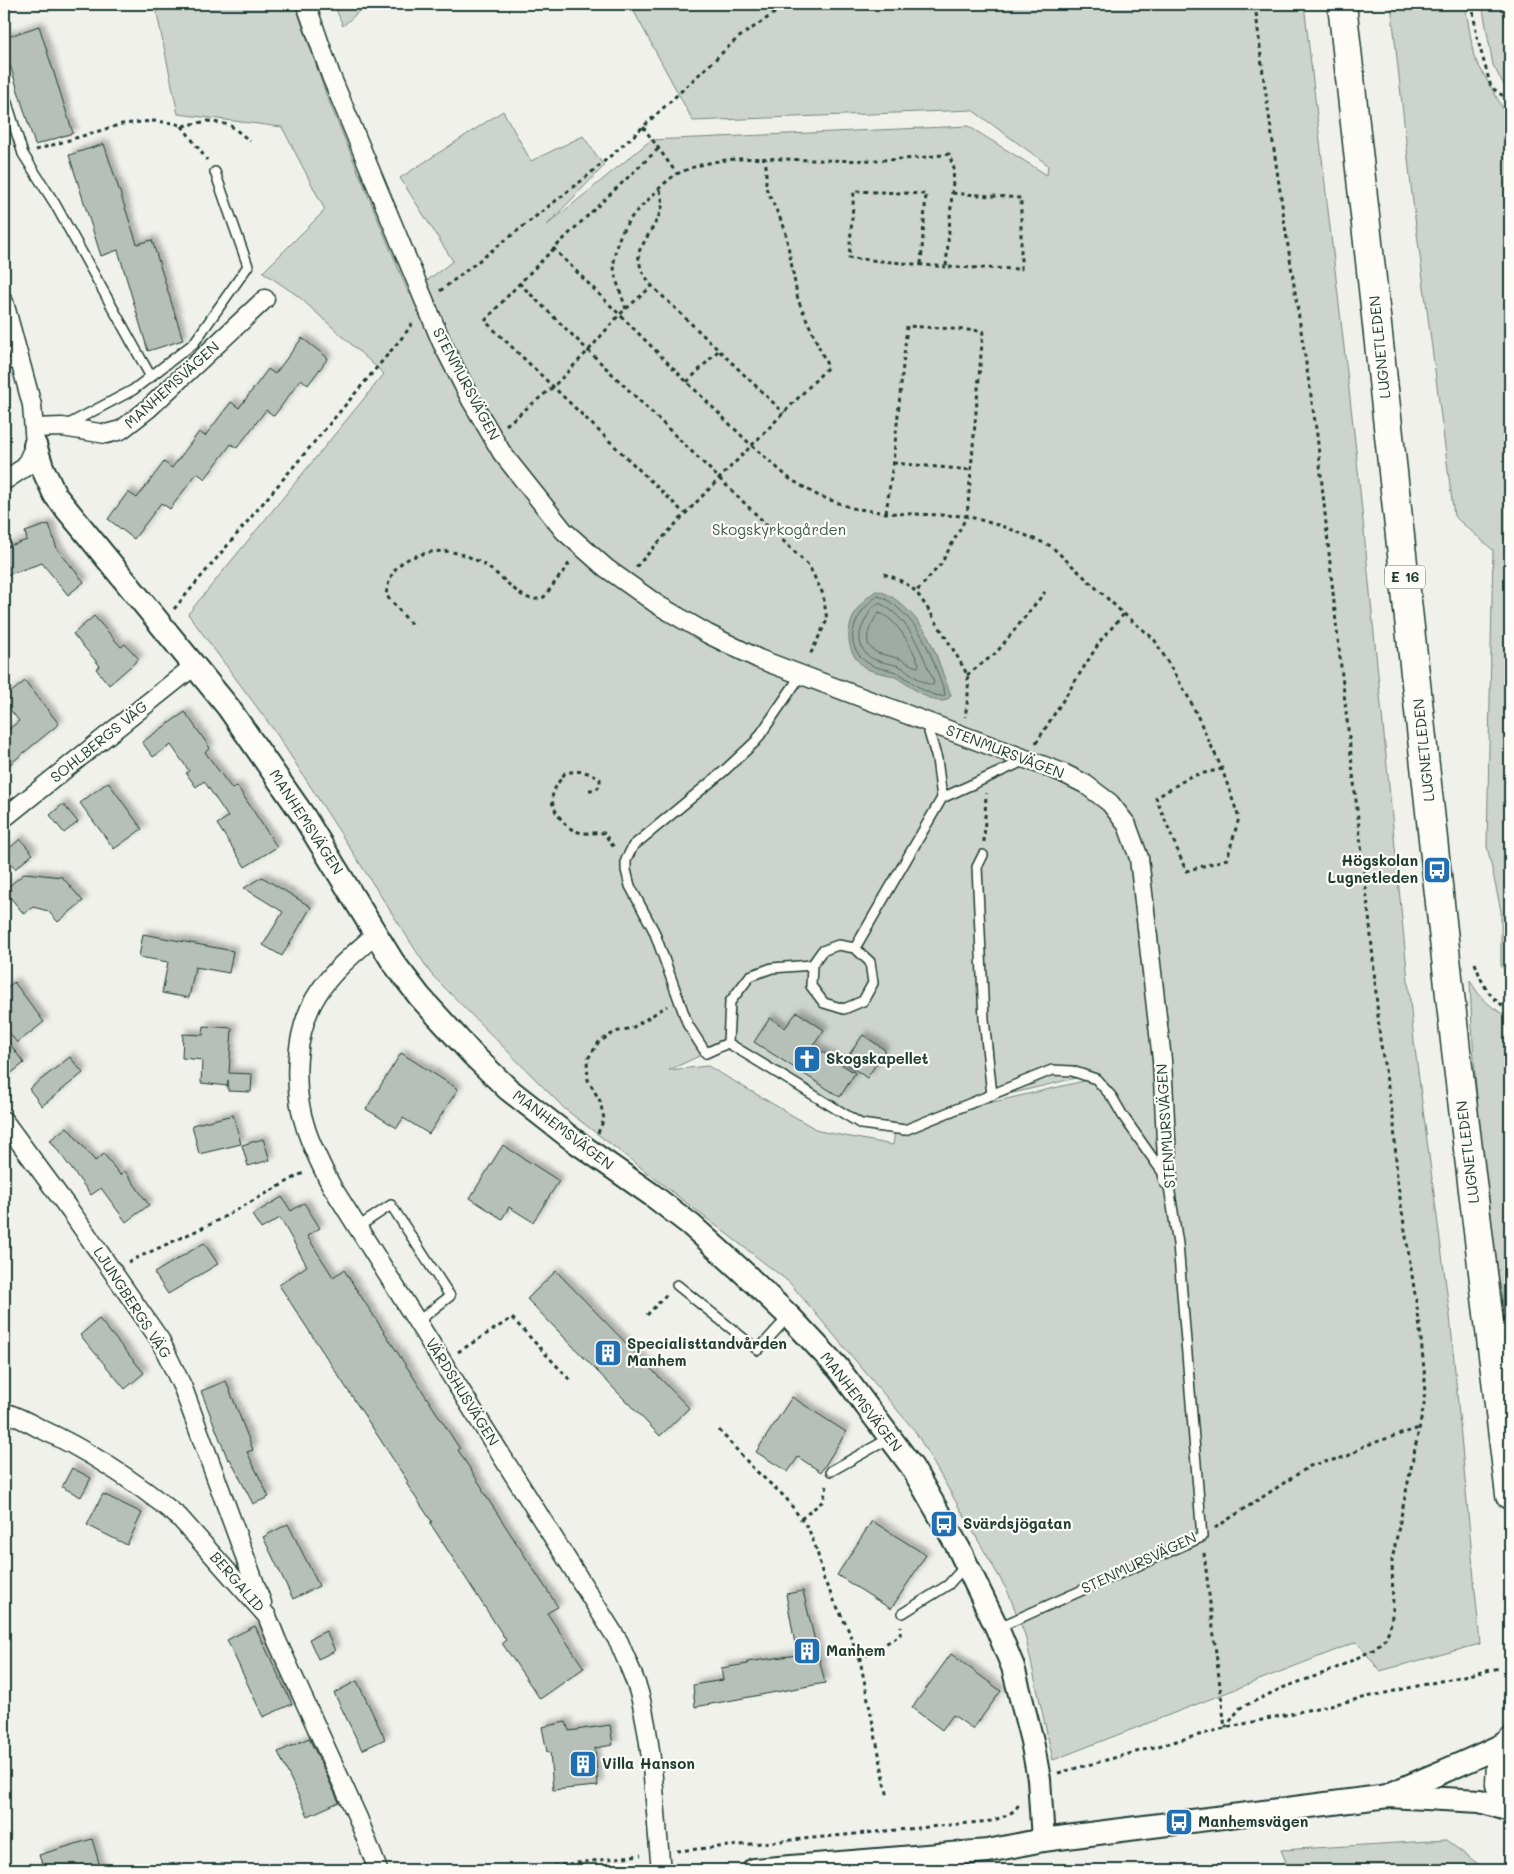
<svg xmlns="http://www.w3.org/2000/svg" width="1514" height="1874" font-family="Mali,sans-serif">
  <defs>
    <filter id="shadow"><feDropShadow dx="4.5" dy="-4.5" stdDeviation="2.5" flood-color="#0004"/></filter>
  </defs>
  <rect width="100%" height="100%" fill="#f0f1eb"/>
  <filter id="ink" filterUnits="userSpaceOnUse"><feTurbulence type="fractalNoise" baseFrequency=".02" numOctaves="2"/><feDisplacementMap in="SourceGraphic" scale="10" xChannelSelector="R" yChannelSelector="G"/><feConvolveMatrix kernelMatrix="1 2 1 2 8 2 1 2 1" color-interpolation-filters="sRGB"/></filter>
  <g filter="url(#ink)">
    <g fill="#cdd3cd" stroke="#768880" fill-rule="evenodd">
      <path d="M155,4H295L326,94L409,294L453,261L400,178L503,111L531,161L583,136L604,166L547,225L651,140L968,126L1047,175L1048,165L972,110L693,121L630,4H1304L1356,450L1414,1041L1450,1316L1480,1644L1380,1671L1357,1642L1053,1760L1025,1635L1008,1592L915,1431L789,1282L565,1109L431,974L276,733L188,614L384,374L298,296L263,272L325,210L282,127L178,114ZM728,1043L861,1124H896L893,1145L819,1131L708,1066L669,1070ZM1088,1075L1084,1081L976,1106V1102Z"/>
      <polygon points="334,4 367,4 343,26"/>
      <polygon points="1391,4 1465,4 1474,57 1510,121 1508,187 1510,213 1510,976 1501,966 1501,911 1487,846 1493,550 1454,516 1412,195"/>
      <polygon points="1482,4 1502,4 1510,47 1510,96 1493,65"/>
      <path d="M1470,980C1479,998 1492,1009 1510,1017V1343C1488,1224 1474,1101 1470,980Z"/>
      <polygon points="1446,1840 1486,1870 1289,1870 1281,1850"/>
    </g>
    <path fill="#9faca4" stroke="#6c8077" d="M876,591C893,591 920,621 928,636C937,654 943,675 951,695C941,714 908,683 895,677C885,672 872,674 863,666C837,644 850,607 876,591Z"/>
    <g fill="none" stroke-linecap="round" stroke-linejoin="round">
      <g stroke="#526961" stroke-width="1">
        <path d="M878,596C893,599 916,625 923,638C932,655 938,675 945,693L944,696C928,697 913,682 900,674C890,668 877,670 868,663C861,659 854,650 853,641C850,626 865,603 878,596Z"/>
        <path d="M879,603C910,617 922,654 934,682L933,685C922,684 912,674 903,668C894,663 885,664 876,660C861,655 856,638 863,625C867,617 871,607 879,603Z"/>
        <path d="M879,613C897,618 912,648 919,664L918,667C911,666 904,660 897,658C891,656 883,655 878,653C859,645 870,624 879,613Z"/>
      </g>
    </g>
    <g fill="#b6bfb8" stroke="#1f3d34" filter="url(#shadow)">
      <polygon points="39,26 73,133 35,145 4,46 4,38"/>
      <polygon points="104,144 137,244 152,240 183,340 148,351 118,250 101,256 69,155"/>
      <polygon points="302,338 328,358 308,385 301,379 274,416 266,410 237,448 231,444 205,479 197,473 170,509 161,503 134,539 108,519 128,492 137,498 164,462 172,468 199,432 205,436 231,402 239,408 268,369 275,374"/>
      <polygon points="49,524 57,549 84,582 68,595 42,563 4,576 4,548 27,540 25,532"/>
      <polygon points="94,616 121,647 125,644 139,659 109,685 96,669 100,666 73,634"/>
      <polygon points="25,681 59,724 4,769 4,733 19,721 4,702 4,698"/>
      <polygon points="185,712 210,748 205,752 232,789 237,786 277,847 245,867 217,824 228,817 204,781 196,787 186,773 189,771 171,745 153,757 142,742"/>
      <polygon points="108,782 142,829 114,849 80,803"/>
      <polygon points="63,804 78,822 64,833 50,815"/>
      <polygon points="20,839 33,854 15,869 4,853"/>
      <polygon points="25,873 62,877 83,901 58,922 48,911 33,907 24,914 4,890"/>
      <polygon points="262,877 311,907 282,956 263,945 283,912 244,888"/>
      <polygon points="143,934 233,951 229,973 195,967 189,998 162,993 168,962 139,957"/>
      <polygon points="14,982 44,1022 17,1043 4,1025 4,990"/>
      <polygon points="797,1012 824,1030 813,1046 855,1073 840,1097 754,1042 770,1018 785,1028"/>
      <polygon points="204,1026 232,1028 229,1073 252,1074 251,1092 228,1091 228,1080 228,1086 201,1083 202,1060 182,1058 183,1034 203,1035"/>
      <polygon points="863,1035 885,1050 867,1078 844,1062"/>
      <polygon points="4,1036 24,1063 4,1079"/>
      <polygon points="401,1053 458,1089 429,1134 403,1118 397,1128 366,1109"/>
      <polygon points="70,1057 83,1073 42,1106 29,1089"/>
      <polygon points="233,1115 241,1144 199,1154 192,1125"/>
      <polygon points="67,1127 95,1161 104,1154 120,1175 125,1171 149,1205 126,1222 101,1188 91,1195 50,1140"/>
      <polygon points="263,1139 270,1160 248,1166 242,1145"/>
      <polygon points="503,1145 559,1181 533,1222 509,1207 502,1219 470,1198"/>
      <polygon points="282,1197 291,1211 304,1203 320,1228 307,1236 333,1277 344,1270 460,1449 458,1450 483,1489 482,1490 558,1607 547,1613 584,1668 540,1699 502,1643 506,1640 430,1523 432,1522 406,1483 408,1482 279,1285 307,1266 280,1218 261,1229 252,1215"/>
      <polygon points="204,1243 218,1264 168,1294 154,1273"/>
      <polygon points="556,1271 689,1408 660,1436 527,1299"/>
      <polygon points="99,1319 144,1373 125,1389 80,1335"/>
      <polygon points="226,1381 253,1450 247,1452 269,1497 253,1504 230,1459 228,1460 201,1391"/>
      <polygon points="792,1397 846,1432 821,1472 798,1457 788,1472 756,1452"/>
      <polygon points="72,1468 91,1478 81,1497 62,1487"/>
      <polygon points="103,1494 142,1513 127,1545 87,1525"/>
      <polygon points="872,1521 926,1555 891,1609 837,1575"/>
      <polygon points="288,1524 319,1586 293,1599 263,1537"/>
      <polygon points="803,1591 825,1683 695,1707 693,1685 723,1680 721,1668 748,1664 747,1662 797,1655 786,1594"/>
      <polygon points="255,1626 292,1704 263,1717 227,1640"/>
      <polygon points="326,1631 335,1651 318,1659 309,1639"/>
      <polygon points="951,1654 1001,1691 973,1729 953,1715 942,1730 912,1708"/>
      <polygon points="357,1681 385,1739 362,1750 334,1693"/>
      <polygon points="566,1722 569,1731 610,1725 613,1745 595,1748 598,1786 553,1790 550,1752 547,1752 542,1727"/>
      <polygon points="309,1738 339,1802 308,1816 278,1752"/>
      <polygon points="92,1839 101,1870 44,1870 39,1855"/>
    </g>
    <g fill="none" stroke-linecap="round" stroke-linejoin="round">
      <g stroke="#1f3d34" stroke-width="12">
        <g id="service">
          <polyline points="4,93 23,154 55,204 151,377"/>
          <polyline points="4,366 20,361"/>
          <polyline points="65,426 133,390 194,343 248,266 215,172"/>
          <polyline points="942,798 1026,760"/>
          <polyline points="983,855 977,867 984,1019 992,1095"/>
          <polyline points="855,948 942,798 937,759 926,722"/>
          <polyline points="812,965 811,986 824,1003 844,1009 863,1001 873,983 870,962 855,948 838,945 822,951 812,965 772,968 750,976 730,1002 728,1043 861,1124 905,1130 1052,1070 1072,1071 1096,1079 1112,1097 1123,1116 1168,1180 1178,1244 1202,1537 997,1628"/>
          <polyline points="728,1043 706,1053 688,1025 654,931 630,886 626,870 626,860 633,846 724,771 756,741 801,675"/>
          <polyline points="358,1227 391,1205 450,1296 417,1322"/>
          <polyline points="677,1285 758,1350 789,1316"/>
          <polyline points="831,1471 890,1438"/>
          <polyline points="903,1613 948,1585 966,1565"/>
          <polyline points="946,1855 949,1870"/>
        </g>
      </g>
      <g stroke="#1f3d34" stroke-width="21">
        <g id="minor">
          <polyline points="306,4 331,76 442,343 471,400 502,453 564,531 606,568 658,605 708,634 759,659 1063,773 1085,784 1110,803 1127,825 1139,858 1162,1060 1168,1180"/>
          <polyline points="4,302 32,405 35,445 25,467 4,481"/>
          <polyline points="34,428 62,427 106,434 121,430 148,409 265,299"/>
          <polyline points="4,818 194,666"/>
          <path d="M376,934C356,952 334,969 319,992C294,1029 292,1087 306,1129C312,1148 322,1167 331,1185L619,1642C626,1660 635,1677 640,1696C654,1752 655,1813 661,1870"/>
          <polyline points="4,1121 74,1216 160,1340 183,1388 262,1603"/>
          <path d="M4,1412C16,1416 28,1422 39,1428C90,1451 136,1482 179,1517L267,1616L277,1641L358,1818L378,1870"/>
        </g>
      </g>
      <g stroke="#1f3d34" stroke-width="26">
        <g id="tertiary">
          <polyline points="35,445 42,467 55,495 228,707 303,815 393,962 420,997 473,1055 508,1089 572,1139 652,1195 691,1225 743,1272 792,1319 838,1368 912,1467 959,1549 997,1628 1013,1667 1032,1741 1039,1779 1043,1840"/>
          <path d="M1391,1794C1431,1776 1471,1761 1510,1741"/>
          <polyline points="754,1870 988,1851 1043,1840 1121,1830 1388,1796 1480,1801 1510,1810"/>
        </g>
      </g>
      <g stroke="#1f3d34" stroke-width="31">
        <g id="trunk">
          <polyline points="1342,4 1456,1050 1510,1495"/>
          <polyline points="1510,1742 1501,1762 1500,1784 1510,1808"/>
        </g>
      </g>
      <g stroke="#1f3d34" stroke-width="3" stroke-dasharray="4 4" stroke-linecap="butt">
        <polyline points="1472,4 1477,37 1491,87 1510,101"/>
        <polyline points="182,126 207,160"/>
        <polyline points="643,127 677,174"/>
        <path d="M658,149C599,205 539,260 485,321L684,513"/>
        <polyline points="36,150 122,124 152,121 174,123 182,126 208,121 230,125 250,141"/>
        <polyline points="660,190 663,204 658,218 638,253 641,270 652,286 784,413"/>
        <polyline points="553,248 687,382 751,445 790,479 817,495 852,508 886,513 967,516 1008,528 1051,546 1124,614 1154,639 1190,700 1222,769 1239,818 1227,859 1186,871 1156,798 1191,776 1222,769"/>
        <polyline points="921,264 926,194 854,191 849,258 946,267"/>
        <polyline points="519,283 809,566 823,594 827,620 809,657"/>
        <polyline points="440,291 585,178 630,139 738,38 788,4"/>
        <path d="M626,309C622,296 614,277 614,265C614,240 627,219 645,203C654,194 668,178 679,173C721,153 768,159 813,160C860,161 903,161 949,154L954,169L946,267L1021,269V198L951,193"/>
        <polyline points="687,382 718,351"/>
        <polyline points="506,425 552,388 588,351 619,315 652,286"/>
        <polyline points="893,463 972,470"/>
        <polyline points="886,513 893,463 907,326 983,331 967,516 941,564 916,592"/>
        <path d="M636,567C698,498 764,434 828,367L798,300L785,229L766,188V159"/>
        <path d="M884,574C896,578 905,582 914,590C922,597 964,666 967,675C970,688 967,704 965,717"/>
        <polyline points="174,609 405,334 413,322"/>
        <path d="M411,624L386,595C389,577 394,564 413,557C448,543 477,556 504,580C512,587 521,597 532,599C536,600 540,598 544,597L571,561"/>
        <polyline points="967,675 996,653 1045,592"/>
        <polyline points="1036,743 1101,640 1124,614"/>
        <path d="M589,790H596L600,785V779C588,771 579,770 565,773C552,791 546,800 561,819C565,824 569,829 576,831C585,835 595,832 604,833L615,849"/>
        <polyline points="984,842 986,793"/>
        <path d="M1475,963C1483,986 1489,998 1510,1010"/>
        <polyline points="598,1133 604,1119 600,1101 588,1080 587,1060 599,1042 615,1032 632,1028 667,1006"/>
        <polyline points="128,1262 211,1224 305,1172"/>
        <polyline points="647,1315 667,1294"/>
        <polyline points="458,1352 512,1318 570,1380"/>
        <polyline points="719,1430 753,1468 786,1498 809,1530 817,1551 824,1580 848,1629 861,1665 888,1798"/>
        <polyline points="801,1519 823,1501 827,1486"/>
        <polyline points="1215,1528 1310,1466 1348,1456 1364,1446 1419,1428"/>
        <polyline points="1204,1553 1225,1728"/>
        <polyline points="859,1660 900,1635 901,1626"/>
        <polyline points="1225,1728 1240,1708 1282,1688 1330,1671 1373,1650 1385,1639 1390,1628 1393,1610 1392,1560 1424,1405 1425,1379 1419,1320 1397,1179 1394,1124 1380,1039 1370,925 1336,622 1317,435 1288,246 1263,74 1255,4"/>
        <polyline points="1058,1773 1225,1728 1500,1668"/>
        <path d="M677,1851L991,1821C1002,1817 1013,1815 1019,1804"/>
        <polyline points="521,1870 641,1855"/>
      </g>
      <use href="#service" stroke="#fdfcf7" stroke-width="9"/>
      <use href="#minor" stroke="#fdfcf7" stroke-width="18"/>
      <use href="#tertiary" stroke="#fdfcf7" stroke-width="22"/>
      <use href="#trunk" stroke="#fdfcf7" stroke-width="28"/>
    </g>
  </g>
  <defs>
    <g id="bus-square" transform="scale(1.4375)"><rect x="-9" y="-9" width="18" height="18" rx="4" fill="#1f6fb2" stroke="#fdfcf7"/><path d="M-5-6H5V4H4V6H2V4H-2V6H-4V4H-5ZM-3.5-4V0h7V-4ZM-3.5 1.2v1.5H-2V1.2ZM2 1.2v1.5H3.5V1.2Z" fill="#fff"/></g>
    <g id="church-square" transform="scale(1.4375)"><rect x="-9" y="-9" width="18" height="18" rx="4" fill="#1f6fb2" stroke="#fdfcf7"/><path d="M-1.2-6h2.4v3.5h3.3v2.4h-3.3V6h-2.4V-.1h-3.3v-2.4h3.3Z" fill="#fff"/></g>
    <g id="building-square" transform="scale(1.4375)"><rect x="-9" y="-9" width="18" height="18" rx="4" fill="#1f6fb2" stroke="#fdfcf7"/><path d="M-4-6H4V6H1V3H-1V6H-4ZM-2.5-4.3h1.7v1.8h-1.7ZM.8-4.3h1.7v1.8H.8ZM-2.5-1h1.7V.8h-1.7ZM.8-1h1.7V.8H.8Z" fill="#fff"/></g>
  </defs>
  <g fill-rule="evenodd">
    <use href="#bus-square" x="1437" y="870"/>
    <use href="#church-square" x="807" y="1059"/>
    <use href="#building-square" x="608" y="1353"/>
    <use href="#bus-square" x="944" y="1524"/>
    <use href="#building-square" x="807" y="1651"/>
    <use href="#building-square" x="583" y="1764"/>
    <use href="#bus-square" x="1179" y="1822"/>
  </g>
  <g text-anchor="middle" stroke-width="4.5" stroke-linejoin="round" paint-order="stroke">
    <rect fill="#fdfcf7" stroke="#62766e" stroke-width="1" x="1385" y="565.5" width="40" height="23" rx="4"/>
    <g font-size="14" font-weight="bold" fill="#1f3d34">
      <text x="1405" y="582">E 16</text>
    </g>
    <g font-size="15" fill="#1f3d34" stroke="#fdfcf7">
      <text transform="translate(1380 347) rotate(-96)" y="5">LUGNETLEDEN</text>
      <text transform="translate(466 384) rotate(62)" y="5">STENMURSVÄGEN</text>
      <text transform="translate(172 385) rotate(-42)" y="5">MANHEMSVÄGEN</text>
      <text transform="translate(99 742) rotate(-39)" y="5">SOHLBERGS VÄG</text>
      <text transform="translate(1424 750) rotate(-96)" y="5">LUGNETLEDEN</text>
      <text transform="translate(1005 752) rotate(21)" y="5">STENMURSVÄGEN</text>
      <text transform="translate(306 822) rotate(57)" y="5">MANHEMSVÄGEN</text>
      <text transform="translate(1166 1126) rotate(-94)" y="5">STENMURSVÄGEN</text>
      <text transform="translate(563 1130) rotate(37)" y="5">MANHEMSVÄGEN</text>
      <text transform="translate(1468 1152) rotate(-97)" y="5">LUGNETLEDEN</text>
      <text transform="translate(132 1303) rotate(57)" y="5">LJUNGBERGS VÄG</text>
      <text transform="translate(462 1392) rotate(58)" y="5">VÄRDSHUSVÄGEN</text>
      <text transform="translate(861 1402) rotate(52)" y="5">MANHEMSVÄGEN</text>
      <text transform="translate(1139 1563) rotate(-25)" y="5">STENMURSVÄGEN</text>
      <text transform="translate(237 1582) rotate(49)" y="5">BERGALID</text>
    </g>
    <g font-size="15" fill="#425b53" stroke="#fdfcf7">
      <text x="779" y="535">Skogskyrkogården</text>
    </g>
    <g font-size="15" font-weight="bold" fill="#1f3d34" stroke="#fdfcf7" text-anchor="start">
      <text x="1418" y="866" text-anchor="end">Högskolan<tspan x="1418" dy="17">Lugnetleden</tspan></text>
      <text x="826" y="1064">Skogskapellet</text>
      <text x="627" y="1349">Specialisttandvården<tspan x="627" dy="17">Manhem</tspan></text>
      <text x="963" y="1529">Svärdsjögatan</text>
      <text x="826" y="1656">Manhem</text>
      <text x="602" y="1769">Villa Hanson</text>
      <text x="1198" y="1827">Manhemsvägen</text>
    </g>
  </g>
  <rect width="1514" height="1874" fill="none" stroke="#fdfcf7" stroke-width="20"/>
  <rect x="10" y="10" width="1494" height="1854" fill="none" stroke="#1f3d34" stroke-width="2" filter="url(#ink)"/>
</svg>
